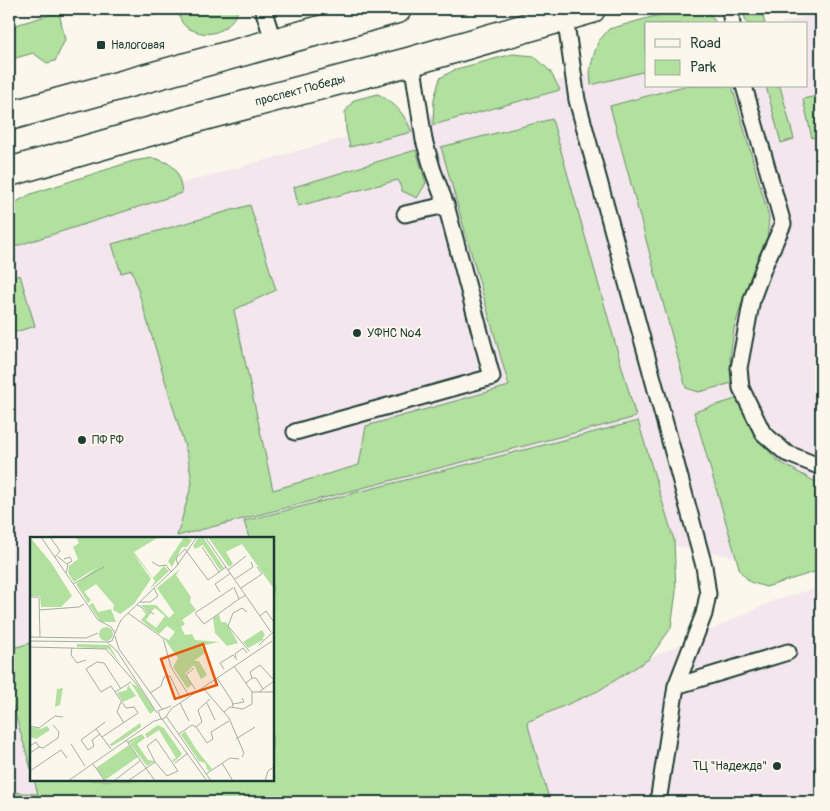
<svg xmlns="http://www.w3.org/2000/svg" width="830" height="811" font-family="Pangolin,sans-serif">
  <rect width="100%" height="100%" fill="#fbf7ec"/>
  <filter id="ink" filterUnits="userSpaceOnUse"><feTurbulence type="fractalNoise" baseFrequency=".02" numOctaves="2"/><feDisplacementMap in="SourceGraphic" scale="10" xChannelSelector="R" yChannelSelector="G"/><feConvolveMatrix kernelMatrix="1 2 1 2 8 2 1 2 1" color-interpolation-filters="sRGB"/></filter>
  <g filter="url(#ink)">
    <g fill="#f3e6ec">
      <polygon points="821,13 821,546 763,562 565,526 272,538 31,538 31,675 9,681 9,232 448,109 646,58 646,86 806,86 806,24 778,24"/>
      <polygon points="821,587 821,802 550,802 527,722 598,691 649,659 775,600"/>
      <polygon points="9,693 31,769 31,780 34,780 39,794 9,792"/>
    </g>
    <g fill="#b2e09f" stroke="#688e6a">
      <path d="M148,9H239C231,27 214,39 195,31C192,30 186,28 184,25C181,22 179,15 178,10L150,16Z"/>
      <polygon points="680,9 707,10 717,24 646,24 646,71 591,85 590,69 595,51 598,42 609,29"/>
      <polygon points="742,9 761,9 765,24 747,24"/>
      <polygon points="59,12 65,40 55,61 47,63 33,53 9,60 9,27"/>
      <polygon points="513,54 534,56 550,71 560,90 433,125 434,99 440,78 456,69"/>
      <polygon points="684,86 732,86 769,217 767,242 759,266 742,302 734,329 730,358 732,383 699,392 686,388 610,106"/>
      <polygon points="766,86 780,86 794,139 781,143"/>
      <path d="M378,94C397,105 403,112 412,132L350,147L346,130L345,112L354,100Z"/>
      <polygon points="821,95 821,136 812,138 803,99"/>
      <polygon points="552,119 636,417 177,536 192,483 188,457 132,270 121,273 112,244 250,205 276,290 234,310 273,490 359,465 366,426 509,386 441,147"/>
      <polygon points="416,150 426,183 417,198 402,191 398,180 298,206 294,187"/>
      <path d="M153,158C177,164 178,170 182,193L10,248L9,212L18,201L31,194L133,161Z"/>
      <polygon points="20,275 35,326 9,334 9,278"/>
      <polygon points="739,398 756,437 778,461 821,485 821,570 766,587 750,582 740,571 694,412"/>
      <polygon points="638,421 674,540 676,592 671,628 649,659 598,691 527,722 550,802 9,802 9,792 38,794 34,780 272,780 272,538 249,538 244,521"/>
      <polygon points="31,643 31,769 9,693 9,649"/>
    </g>
    <g fill="none" stroke-linecap="round" stroke-linejoin="round">
      <g stroke="#1f3d34" stroke-width="19">
        <g id="lane">
          <polyline points="263,9 274,43"/>
          <polyline points="730,9 732,24"/>
          <polyline points="565,16 577,100 704,566 708,594 704,614 676,686 658,802"/>
          <polyline points="744,86 783,224 765,264 752,299 739,368 741,388 763,433 786,453 821,467"/>
          <polyline points="405,214 446,205"/>
          <polyline points="295,432 492,377 446,205 433,171 424,140 412,61"/>
          <polyline points="676,686 788,652"/>
        </g>
      </g>
      <g stroke="#1f3d34" stroke-width="31">
        <g id="secondary">
          <polyline points="9,116 397,9"/>
          <polyline points="9,172 200,117 412,61 591,9"/>
        </g>
      </g>
      <use href="#lane" stroke="#fbf7ec" stroke-width="15"/>
      <use href="#secondary" stroke="#fbf7ec" stroke-width="28"/>
    </g>
  </g>
  <g fill="#1f3d34" stroke="#fbf7ec" stroke-width="2">
    <rect x="96" y="40" width="10" height="10" rx="2.5"/>
    <circle cx="357" cy="333" r="5"/>
    <circle cx="82" cy="440" r="5"/>
    <circle cx="777" cy="766" r="5"/>
  </g>
  <g text-anchor="middle" stroke-width="4" stroke-linejoin="round" paint-order="stroke">
    <g font-size="12" fill="#1f3d34" stroke="#fbf7ec" text-anchor="start">
      <text x="111" y="49">Налоговая</text>
      <text x="367" y="337">УФНС №4</text>
      <text x="92" y="444">ПФ РФ</text>
      <text x="767" y="770" text-anchor="end">ТЦ "Надежда"</text>
    </g>
    <g font-size="12" fill="#1f3d34" stroke="#fbf7ec">
      <text transform="translate(300 90) rotate(-15)" y="4">проспект Победы</text>
    </g>
  </g>
  <g transform="translate(30 537)">
    <rect width="244" height="244" fill="#fbf7ec"/>
    <path d="M0,0L22,27L42,59L31,70H11L10,59H0ZM46,0H129L104,15L123,41L134,29L139,34L120,52L125,44L102,15L121,42L104,67L90,77L83,73L84,68L66,47L54,55L61,63L58,66L46,47L67,30L44,45L38,36L39,29L48,22L43,10L49,6ZM154,0L162,3L157,10H152L142,30L138,24ZM169,0H173L194,31L190,33L173,8L165,12L163,9ZM178,0H244V52L212,7L196,15L203,27L199,30ZM150,32L146,38L161,60L160,65L166,73L152,83L155,87L151,90L155,98L162,97L165,103L189,105L171,109L176,115L164,124H169L177,138L171,142L164,128L155,137L162,148L157,151L143,130L148,121L133,100L139,103L145,95L137,89L129,97L118,89L111,83L116,77L111,72L121,76L116,83L126,91L135,79L125,71L121,75L110,68H126L139,81L144,76L127,51ZM63,66L68,75L81,72L86,85H71L59,68ZM189,77L191,85H196L208,106L197,109L185,96L183,81ZM69 97a7 7 0 1 1 14 0a7 7 0 1 1-14 0ZM232,93L235,98L232,102H235L218,111L213,105ZM47,107L79,108L91,128L79,112L47,110ZM101,146L110,151L125,173L120,177ZM98,148L106,159L93,165L87,156L97,153ZM33,151L30,168L25,170L27,152ZM110,186L111,190L97,200L82,209L79,208ZM128,188L134,191L152,217L144,225L142,223L146,221L129,193L117,201L115,197ZM17,189L20,193L6,202L0,200V190L11,192ZM155,194L166,212L182,232L178,234L175,226L169,224L151,198ZM112,197L115,201L107,207L118,223L125,224L117,229L100,207L111,199L99,207L98,204ZM99,208L108,220L75,243L66,231Z" fill="#b2e09f"/>
    <path fill="none" stroke="#a3ada2" stroke-width="1" d="M20,0L30,14L25,20M175,0L241,95M172,10L189,35M27,19L38,28L36,36M34,22L40,20L42,24L37,27M122,25L129,29L136,28L141,35M148,28L146,21L155,12L178,43L196,30M198,33L216,19M205,42L223,30L221,25M43,47L74,30M204,50L209,62L216,58M203,51L165,76L174,87L209,62M211,51L232,37L227,30M190,55L185,47L201,36M0,60H9L10,100M110,65H120L128,59L124,51M107,68L124,77M9,73L49,70L54,67M217,75L212,71L203,76L198,89L219,114M98,76L133,101L141,130L158,157M230,79L236,74L244,85M85,96L91,83L146,30L167,0M85,99L89,112L132,172M0,100L56,101L68,96M0,104L77,105L82,104L85,96L81,90L68,83L11,0M77,105L87,114L127,176M229,108L244,94M0,110L76,112L109,150M42,111L41,118L47,126L56,123M206,120L205,117L213,111L217,116M204,129L222,155H244M164,131L156,138L165,152M194,132L190,126L203,118L207,123M187,141L202,164L203,170M222,141H226L233,152M216,146L222,141L220,135L230,128L244,143M173,151L199,181L214,216L212,220M85,155L101,145M229,155L244,144M120,156L131,149L134,140L140,139L151,162M91,165L87,175L94,186M150,166L159,184M177,166L185,183M203,167L214,165L212,161M194,175L200,170L213,172L222,167V155M136,179L181,244M131,182L128,174L141,169M132,182L177,244M0,189L9,191L25,179L33,180M166,190L172,185L168,173L180,162M66,192L81,212M70,197L62,203L64,209L58,213L51,203L75,185M149,197L162,188L166,190L177,206L183,202L181,195L199,184M72,200L108,176L104,170L96,171L81,149L71,155L56,132L67,125L74,126L91,152M206,202L225,190M96,203L125,244M41,207L55,229M0,209L6,205L9,210L0,216M9,210L13,211L28,201L29,195L23,188M145,226L158,216M192,226L203,244M63,227L75,244M0,234L31,213L37,221M176,237L200,221L209,222M38,244L124,184L135,181L141,172L242,104M84,244L111,223M98,244L125,225L117,209L126,202L148,234L137,239L125,225M235,244L238,234L244,230"/>
    <path fill="#e8590c" fill-opacity="0.15" stroke="#e8590c" stroke-width="2.5" d="M173,107L187,148L145,162L131,122Z"/>
    <rect width="244" height="244" fill="none" stroke="#1f3d34" stroke-width="2.5"/>
  </g>
  <rect width="830" height="811" fill="none" stroke="#fbf7ec" stroke-width="30"/>
  <rect x="15" y="15" width="800" height="781" fill="none" stroke="#1f3d34" stroke-width="2" filter="url(#ink)"/>
  <rect x="645" y="22" width="162" height="65" fill="#fbf7ec" stroke="#a3ada2"/>
  <rect x="655" y="39" width="25" height="8" fill="#fbf7ec" stroke="#a3ada2"/>
  <text x="690" y="48" font-size="15" fill="#1f3d34">Road</text>
  <rect x="655" y="60" width="25" height="15" fill="#b2e09f" stroke="#a3ada2"/>
  <text x="690" y="72" font-size="15" fill="#1f3d34">Park</text>
</svg>
